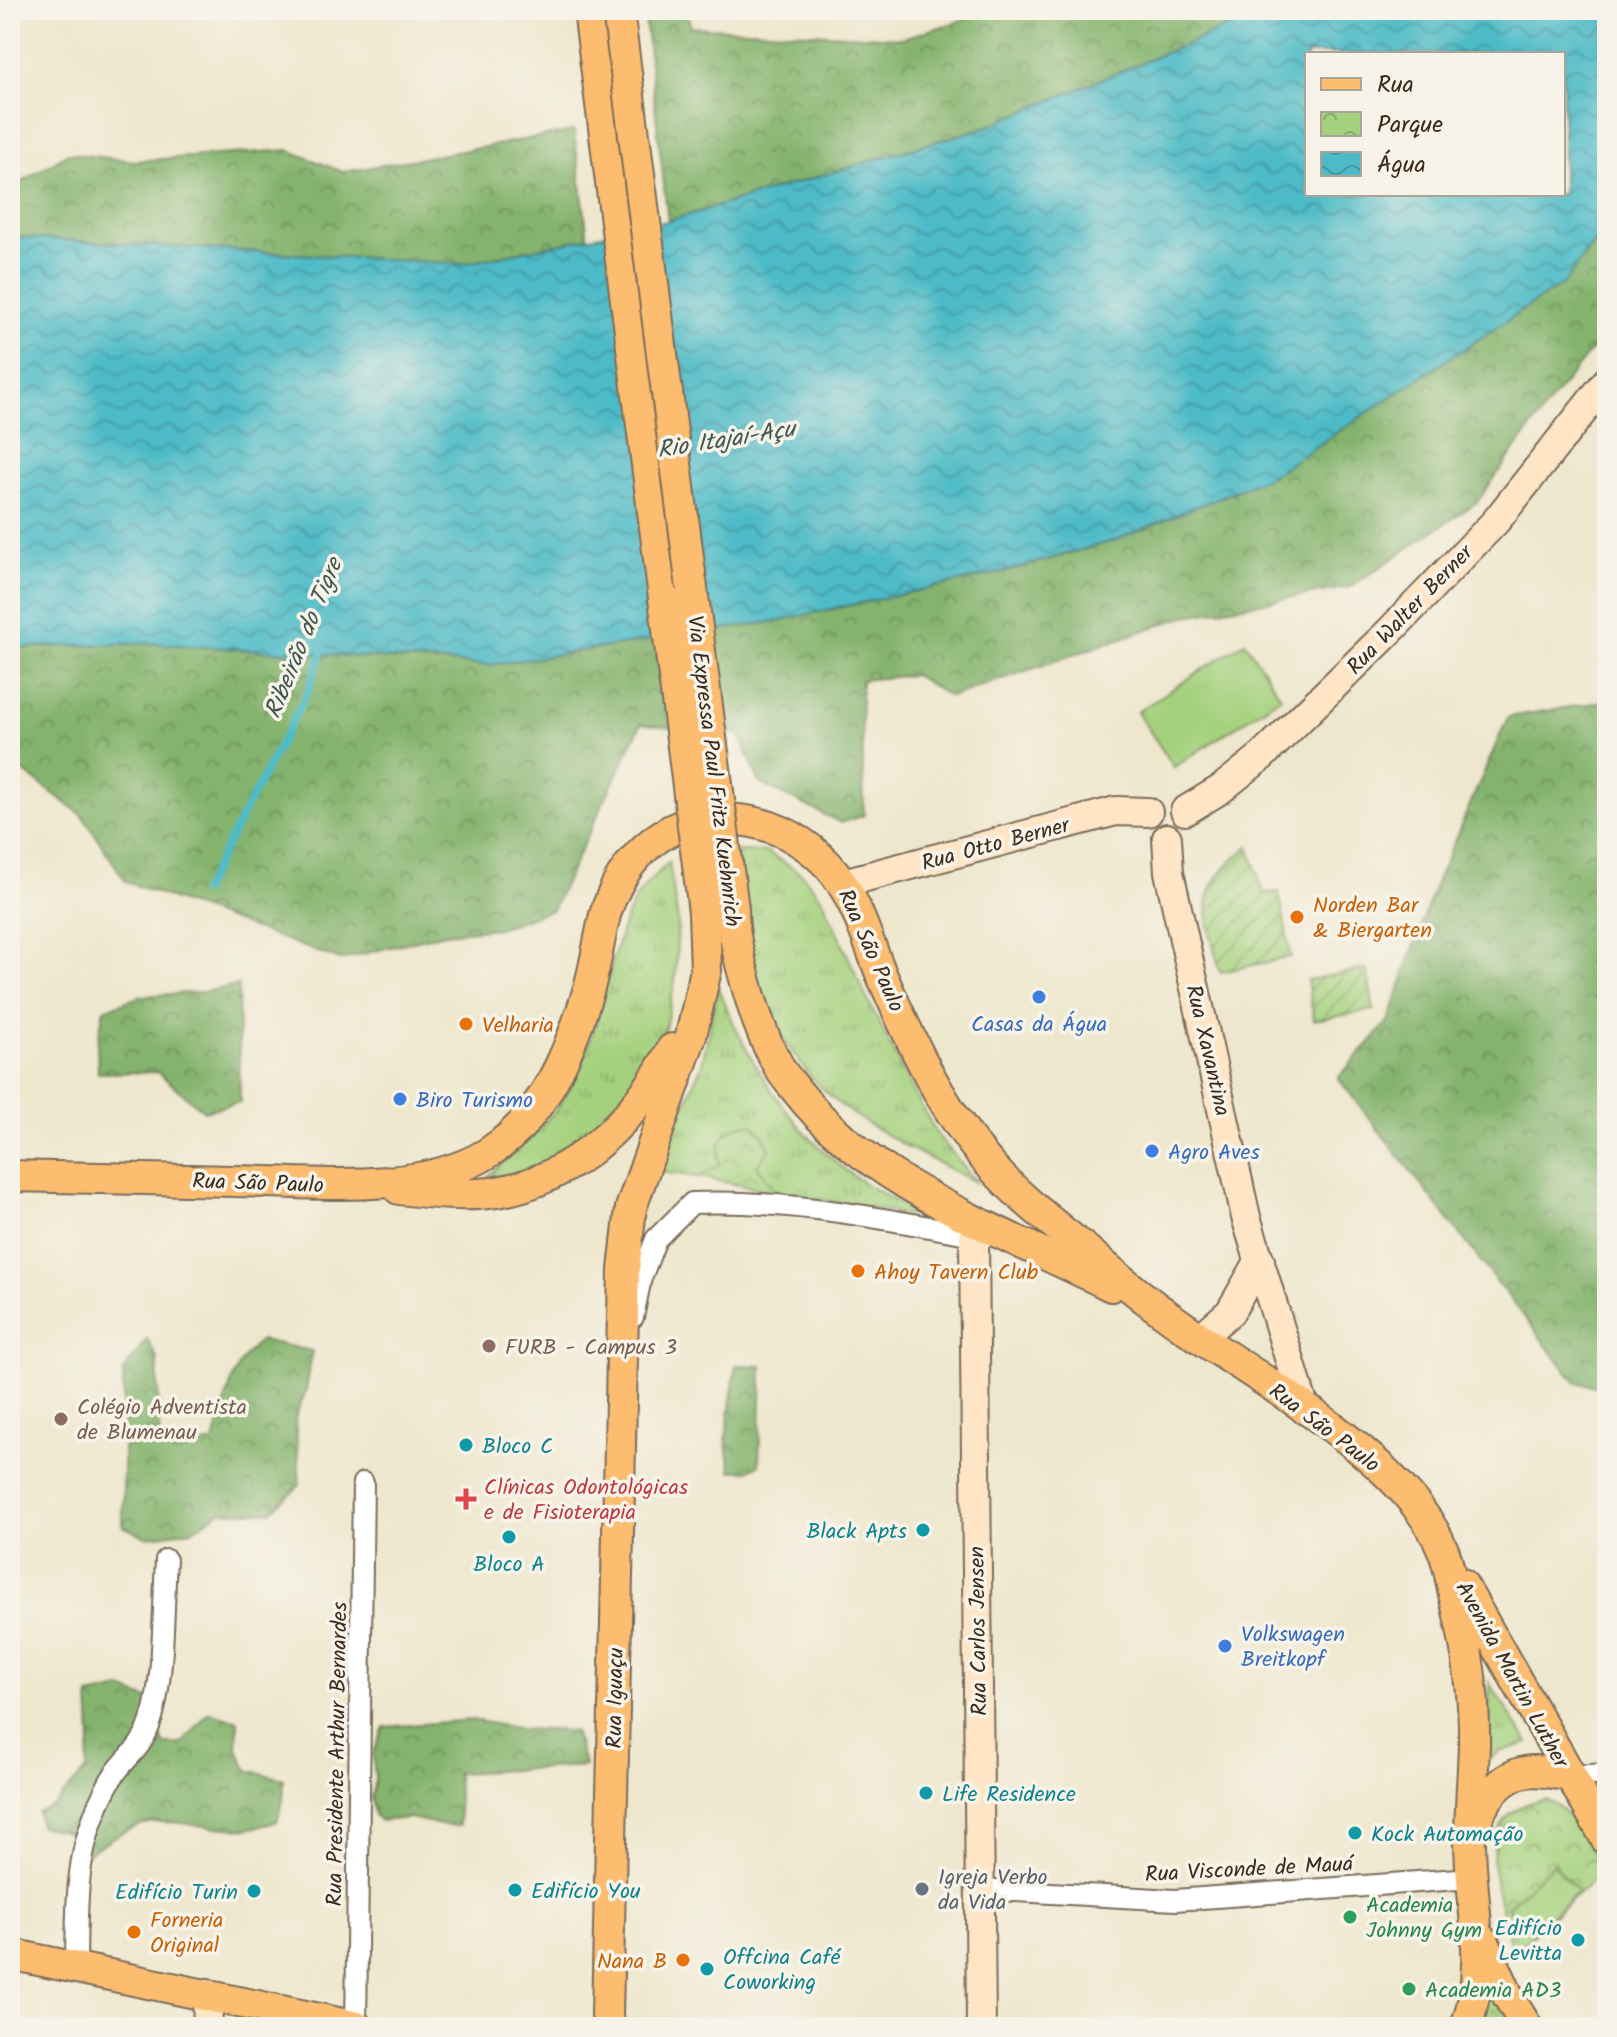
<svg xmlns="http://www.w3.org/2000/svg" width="1617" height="2037" font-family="Kalam,sans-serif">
  <defs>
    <pattern id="grass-tufts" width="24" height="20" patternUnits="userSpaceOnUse" patternTransform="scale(2)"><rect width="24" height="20" fill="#a5d17e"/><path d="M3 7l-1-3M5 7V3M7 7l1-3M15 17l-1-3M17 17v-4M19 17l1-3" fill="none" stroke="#88aa67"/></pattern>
    <pattern id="forest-crowns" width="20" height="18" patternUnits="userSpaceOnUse" patternTransform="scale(2)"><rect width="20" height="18" fill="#84b36d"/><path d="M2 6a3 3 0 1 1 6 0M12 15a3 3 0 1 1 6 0" fill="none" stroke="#6d9259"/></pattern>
    <pattern id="park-crowns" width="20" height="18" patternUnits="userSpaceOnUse" patternTransform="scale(2)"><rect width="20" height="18" fill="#a5d17e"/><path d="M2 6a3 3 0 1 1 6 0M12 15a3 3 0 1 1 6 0" fill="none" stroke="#88aa67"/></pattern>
    <pattern id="garden-furrows" width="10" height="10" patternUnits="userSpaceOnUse" patternTransform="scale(2)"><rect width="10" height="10" fill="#a5d17e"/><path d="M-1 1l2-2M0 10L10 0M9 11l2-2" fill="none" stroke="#88aa67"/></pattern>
    <pattern id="water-waves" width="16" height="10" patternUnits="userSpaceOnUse" patternTransform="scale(2)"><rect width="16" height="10" fill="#4dbbc7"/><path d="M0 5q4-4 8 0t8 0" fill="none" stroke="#4198a1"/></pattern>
  </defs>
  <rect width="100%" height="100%" fill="#f7f3e8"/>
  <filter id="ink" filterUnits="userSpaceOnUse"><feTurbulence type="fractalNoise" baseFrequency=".0125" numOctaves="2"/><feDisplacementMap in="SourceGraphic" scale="16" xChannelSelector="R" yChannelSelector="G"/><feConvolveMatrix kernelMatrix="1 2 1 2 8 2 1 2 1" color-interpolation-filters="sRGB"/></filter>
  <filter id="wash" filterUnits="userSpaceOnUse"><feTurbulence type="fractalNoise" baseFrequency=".006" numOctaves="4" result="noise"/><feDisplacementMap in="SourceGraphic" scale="32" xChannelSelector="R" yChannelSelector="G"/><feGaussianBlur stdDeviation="1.8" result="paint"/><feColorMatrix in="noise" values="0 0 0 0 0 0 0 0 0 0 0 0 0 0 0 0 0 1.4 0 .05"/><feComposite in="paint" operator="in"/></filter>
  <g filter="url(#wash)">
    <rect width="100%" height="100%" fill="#eee7cd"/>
    <g fill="url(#grass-tufts)" stroke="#707e4e" stroke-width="2">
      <path d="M737,851L767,852L802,874L823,900L867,999L916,1096L938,1136L977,1183C934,1161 889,1139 849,1111C798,1075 760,1009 749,948C743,916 741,883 737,851Z"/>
      <path d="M669,862L678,922L675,981L664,1033L624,1101L593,1135L552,1163L520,1174L487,1177C516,1150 551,1123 570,1088C600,1034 605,970 628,914C636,893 653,877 669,862Z"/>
      <path d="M718,987C747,1059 784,1122 847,1171C870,1189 900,1203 926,1218L777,1192L757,1166L720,1165L699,1177L657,1172L702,1064Z"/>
      <polygon points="1489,1682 1528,1743 1499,1752 1490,1759"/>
      <polygon points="1491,1979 1513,2027 1477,2027"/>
    </g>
    <g fill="url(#forest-crowns)" stroke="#606e46" stroke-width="2">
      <polygon points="644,10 686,10 691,27 903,38 997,10 1269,10 989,126 668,221"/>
      <polygon points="574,131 588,238 462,264 10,237 10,185 18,184 68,153 133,161 288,150 343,172"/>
      <polygon points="1607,224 1607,330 1549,403 1477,502 1350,587 1186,616 950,697 914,675 861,680 864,815 841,823 760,783 739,734 641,724 552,910 498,928 445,933 340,960 126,882 82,815 19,768 10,766 10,648 146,643 489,665 777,621 1000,573 1116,540 1564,283"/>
      <polygon points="1607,701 1607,1388 1575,1382 1338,1078 1389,1021 1433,890 1508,717"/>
      <polygon points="238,985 240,1102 204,1111 157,1072 98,1073 97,1045 104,1009 142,996 202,992"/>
      <path d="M147,1339L157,1358L160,1440L174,1453L214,1441C225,1407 230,1362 261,1340L312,1351L306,1391L295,1418L300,1485L270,1512H220L192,1530L146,1537L123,1526V1372Z"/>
      <polygon points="736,1365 762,1366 759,1465 748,1471 731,1471 726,1437"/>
      <path d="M121,1689L149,1699L164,1744H182L209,1712L238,1721L237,1749L248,1770L284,1779L283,1801L277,1821C239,1838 199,1821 159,1822C130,1823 105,1843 81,1858L73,1833L40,1826L37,1812L54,1805L86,1770L91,1738L89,1696Z"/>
      <polygon points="472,1720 521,1729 574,1731 585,1766 457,1773 459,1826 441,1825 410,1818 380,1821 374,1815 371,1797 375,1780 373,1755 384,1727"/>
    </g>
    <g fill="url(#park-crowns)" stroke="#707e4e" stroke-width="2">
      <path d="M752,1124L763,1135L770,1149L757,1166L777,1192L699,1177L720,1165C715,1139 727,1125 752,1124Z"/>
      <path d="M1545,1799C1576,1812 1587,1844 1602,1872L1513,1953C1499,1900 1464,1812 1545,1799Z"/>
      <polygon points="632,2020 723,2020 723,2027 633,2027"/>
    </g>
    <g fill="url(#garden-furrows)" stroke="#707e4e" stroke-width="2">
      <path d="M1249,846L1264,893L1279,892L1291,957L1220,972C1204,908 1193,892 1249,846Z"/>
      <polygon points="1367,969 1374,1010 1314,1020 1307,980"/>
    </g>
    <g fill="#a5d17e" stroke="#707e4e" stroke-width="2">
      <polygon points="1245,642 1281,697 1174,767 1137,712"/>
      <polygon points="1553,1864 1578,1891 1532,1934 1507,1907"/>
    </g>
    <path fill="url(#water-waves)" stroke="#447272" stroke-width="2" fill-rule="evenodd" d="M1269,10H1607V224L1564,283L1271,476L1116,540L1000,573L777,621L489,665L146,643L10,648V237L462,264L668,221L989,126ZM1307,54H1563V194H1307Z"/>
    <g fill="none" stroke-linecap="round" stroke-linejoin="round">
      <polyline stroke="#4dbbc7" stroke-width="7" points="202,892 307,693 324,647"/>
    </g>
  </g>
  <g filter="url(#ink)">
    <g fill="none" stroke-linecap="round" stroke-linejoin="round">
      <g stroke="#7a6c5b" stroke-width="24">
        <g id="street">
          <path d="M633,1317L641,1278L656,1239L692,1203C792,1199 888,1220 985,1237"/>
          <polyline points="1571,1776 1607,1774"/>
          <polyline points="980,1889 1175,1900 1472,1878"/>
          <path d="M76,1966C77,1898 75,1845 109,1783C119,1763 140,1751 148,1729C165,1688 163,1606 166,1560"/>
          <polyline points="356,2027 363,1483"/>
        </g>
      </g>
      <g stroke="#7a6c5b" stroke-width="32">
        <g id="secondary">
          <polyline points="1185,811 1221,789 1262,756 1390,631 1496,521 1607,381"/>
          <polyline points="1167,838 1169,872 1246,1217 1305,1410"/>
          <polyline points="843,883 1116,811 1148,812"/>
          <polyline points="974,1235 981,2027"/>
          <polyline points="1200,1338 1230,1312 1260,1260"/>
          <polyline points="207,1993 208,2027"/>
        </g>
      </g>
      <g stroke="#7a6c5b" stroke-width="34">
        <g id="primary">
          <polyline points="589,10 664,598"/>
          <path d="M733,909C733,938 741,965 749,993C756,1018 766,1044 779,1067C783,1075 791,1083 797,1091C872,1187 1005,1232 1111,1286"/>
          <path d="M10,1176C84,1178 159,1179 233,1181C310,1182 420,1196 488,1153C544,1118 571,1049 589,988C596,964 599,939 605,915C621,862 660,820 718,819C762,818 798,834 828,865C855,894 867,940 882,976C912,1044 943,1112 993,1168C1021,1199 1054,1224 1086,1250C1111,1271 1136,1293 1163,1312C1246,1375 1403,1452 1443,1550C1449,1564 1451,1582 1455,1598C1467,1646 1475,1695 1474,1744C1473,1777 1470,1810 1470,1843C1471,1906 1488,1966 1466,2027"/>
          <path d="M399,1189C431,1193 466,1197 497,1192C576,1179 637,1117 672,1049"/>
          <polyline points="1462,1584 1607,1840"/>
          <path d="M1473,1828C1482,1804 1498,1777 1525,1772C1540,1769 1556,1774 1571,1776"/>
          <polyline points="1483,1940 1508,1996 1527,2027"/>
          <polyline points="10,1954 357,2027"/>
          <polyline points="609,2027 607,2015 624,1270 631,1208 691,1036 706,970 704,912"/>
        </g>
      </g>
      <use href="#street" stroke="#fff" stroke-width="20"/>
      <use href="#secondary" stroke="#fee5c5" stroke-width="28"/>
      <use href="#primary" stroke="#fcbd6f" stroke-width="30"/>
      <g stroke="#7a6c5b" stroke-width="34" stroke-linecap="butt">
        <g id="primary-bridge">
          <polyline points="618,10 733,909"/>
          <polyline points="664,598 704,912"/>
        </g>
      </g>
      <use href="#primary-bridge" stroke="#fcbd6f" stroke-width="30"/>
    </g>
  </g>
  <g fill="#e8710a" stroke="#f7f3e8" stroke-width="3">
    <circle cx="1297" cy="917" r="8"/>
    <circle cx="466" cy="1024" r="8"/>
    <circle cx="858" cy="1271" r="8"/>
    <circle cx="134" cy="1932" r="8"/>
    <circle cx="683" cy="1960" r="8"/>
  </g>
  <g fill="#3f7fe0" stroke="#f7f3e8" stroke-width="3">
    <circle cx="1039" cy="997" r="8"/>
    <circle cx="400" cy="1099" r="8"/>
    <circle cx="1152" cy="1151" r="8"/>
    <circle cx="1225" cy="1646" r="8"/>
  </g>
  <g fill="#8d6e63" stroke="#f7f3e8" stroke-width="3">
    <circle cx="489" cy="1346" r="8"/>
    <circle cx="61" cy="1419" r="8"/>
  </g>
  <g fill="#0f9aa8" stroke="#f7f3e8" stroke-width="3">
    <circle cx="466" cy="1445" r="8"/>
    <circle cx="923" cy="1530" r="8"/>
    <circle cx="509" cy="1537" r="8"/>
    <circle cx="926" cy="1793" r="8"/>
    <circle cx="1355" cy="1833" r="8"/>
    <circle cx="515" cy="1890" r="8"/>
    <circle cx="254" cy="1891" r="8"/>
    <circle cx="1578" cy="1940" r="8"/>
    <circle cx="707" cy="1969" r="8"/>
  </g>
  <path fill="#e0444e" stroke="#f7f3e8" stroke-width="3" d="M462 1487h8v8h8v8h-8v8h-8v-8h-8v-8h8z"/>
  <circle fill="#6b7280" stroke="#f7f3e8" stroke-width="3" cx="922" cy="1889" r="8"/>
  <g fill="#2e9e5b" stroke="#f7f3e8" stroke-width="3">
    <circle cx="1350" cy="1917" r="8"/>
    <circle cx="1409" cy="1989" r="8"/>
  </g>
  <g text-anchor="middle" stroke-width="7" stroke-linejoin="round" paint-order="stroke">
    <g font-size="22" fill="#3b2a1e" stroke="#f7f3e8">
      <text transform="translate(1409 609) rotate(-46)" y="8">Rua Walter Berner</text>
      <text transform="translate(715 771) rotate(83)" y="8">Via Expressa Paul Fritz Kuehnrich</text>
      <text transform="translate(995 843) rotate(-15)" y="8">Rua Otto Berner</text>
      <text transform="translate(872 950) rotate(66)" y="8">Rua São Paulo</text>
      <text transform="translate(1209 1050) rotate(77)" y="8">Rua Xavantina</text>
      <text transform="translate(258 1182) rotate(2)" y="8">Rua São Paulo</text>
      <text transform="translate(1325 1427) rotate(37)" y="8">Rua São Paulo</text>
      <text transform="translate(977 1631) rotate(-91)" y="8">Rua Carlos Jensen</text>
      <text transform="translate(1513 1674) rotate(61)" y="8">Avenida Martin Luther</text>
      <text transform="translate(614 1698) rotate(-89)" y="8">Rua Iguaçu</text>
      <text transform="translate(336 1754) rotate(-89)" y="8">Rua Presidente Arthur Bernardes</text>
      <text transform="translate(1249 1868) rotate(-3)" y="8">Rua Visconde de Mauá</text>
    </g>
    <g font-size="22" fill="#c56008" stroke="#f7f3e8" text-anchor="start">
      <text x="1313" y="912">Norden Bar<tspan x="1313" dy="25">&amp; Biergarten</tspan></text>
      <text x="482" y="1032">Velharia</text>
      <text x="874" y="1279">Ahoy Tavern Club</text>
      <text x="150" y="1927">Forneria<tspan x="150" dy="25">Original</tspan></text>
      <text x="667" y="1968" text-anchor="end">Nana B</text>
    </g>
    <g font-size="22" fill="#366cbe" stroke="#f7f3e8" text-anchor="start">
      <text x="1039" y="1031" text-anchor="middle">Casas da Água</text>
      <text x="416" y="1107">Biro Turismo</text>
      <text x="1168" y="1159">Agro Aves</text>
      <text x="1241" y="1641">Volkswagen<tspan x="1241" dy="25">Breitkopf</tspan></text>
    </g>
    <g font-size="22" fill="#785e54" stroke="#f7f3e8" text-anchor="start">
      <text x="505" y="1354">FURB - Campus 3</text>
      <text x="77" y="1414">Colégio Adventista<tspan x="77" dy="25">de Blumenau</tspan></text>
    </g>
    <g font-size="22" fill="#0d838f" stroke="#f7f3e8" text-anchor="start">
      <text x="482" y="1453">Bloco C</text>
      <text x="907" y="1538" text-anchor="end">Black Apts</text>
      <text x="509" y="1571" text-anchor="middle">Bloco A</text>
      <text x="942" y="1801">Life Residence</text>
      <text x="1371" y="1841">Kock Automação</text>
      <text x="531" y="1898">Edifício You</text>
      <text x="238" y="1899" text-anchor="end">Edifício Turin</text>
      <text x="1562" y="1935" text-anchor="end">Edifício<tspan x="1562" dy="25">Levitta</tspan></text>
      <text x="723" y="1964">Offcina Café<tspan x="723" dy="25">Coworking</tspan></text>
    </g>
    <g font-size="22" fill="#be3a42" stroke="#f7f3e8" text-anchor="start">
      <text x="484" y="1494">Clínicas Odontológicas<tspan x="484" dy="25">e de Fisioterapia</tspan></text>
    </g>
    <g font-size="22" fill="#5b616d" stroke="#f7f3e8" text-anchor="start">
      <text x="938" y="1884">Igreja Verbo<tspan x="938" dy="25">da Vida</tspan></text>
    </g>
    <g font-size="22" fill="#27864d" stroke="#f7f3e8" text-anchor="start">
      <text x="1366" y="1912">Academia<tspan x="1366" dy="25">Johnny Gym</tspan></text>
      <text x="1425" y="1997">Academia AD3</text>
    </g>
    <g font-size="24" font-style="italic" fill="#405651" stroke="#f7f3e8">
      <text transform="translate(726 439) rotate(-9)" y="8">Rio Itajaí-Açu</text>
      <text transform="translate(303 638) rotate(-68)" y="8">Ribeirão do Tigre</text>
    </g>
  </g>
  <rect width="1617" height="2037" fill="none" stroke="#f7f3e8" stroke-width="40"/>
  <rect x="1305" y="52" width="260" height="144" fill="#f7f3e8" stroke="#aca397" stroke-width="2"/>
  <rect x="1321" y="78" width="40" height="12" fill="#fcbd6f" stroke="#aca397" stroke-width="2"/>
  <text x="1377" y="92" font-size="24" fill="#3b2a1e">Rua</text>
  <rect x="1321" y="112" width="40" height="24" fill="url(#park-crowns)" stroke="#aca397" stroke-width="2"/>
  <text x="1377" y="132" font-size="24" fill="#3b2a1e">Parque</text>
  <rect x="1321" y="152" width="40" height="24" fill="url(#water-waves)" stroke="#aca397" stroke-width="2"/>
  <text x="1377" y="172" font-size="24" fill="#3b2a1e">Água</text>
</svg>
